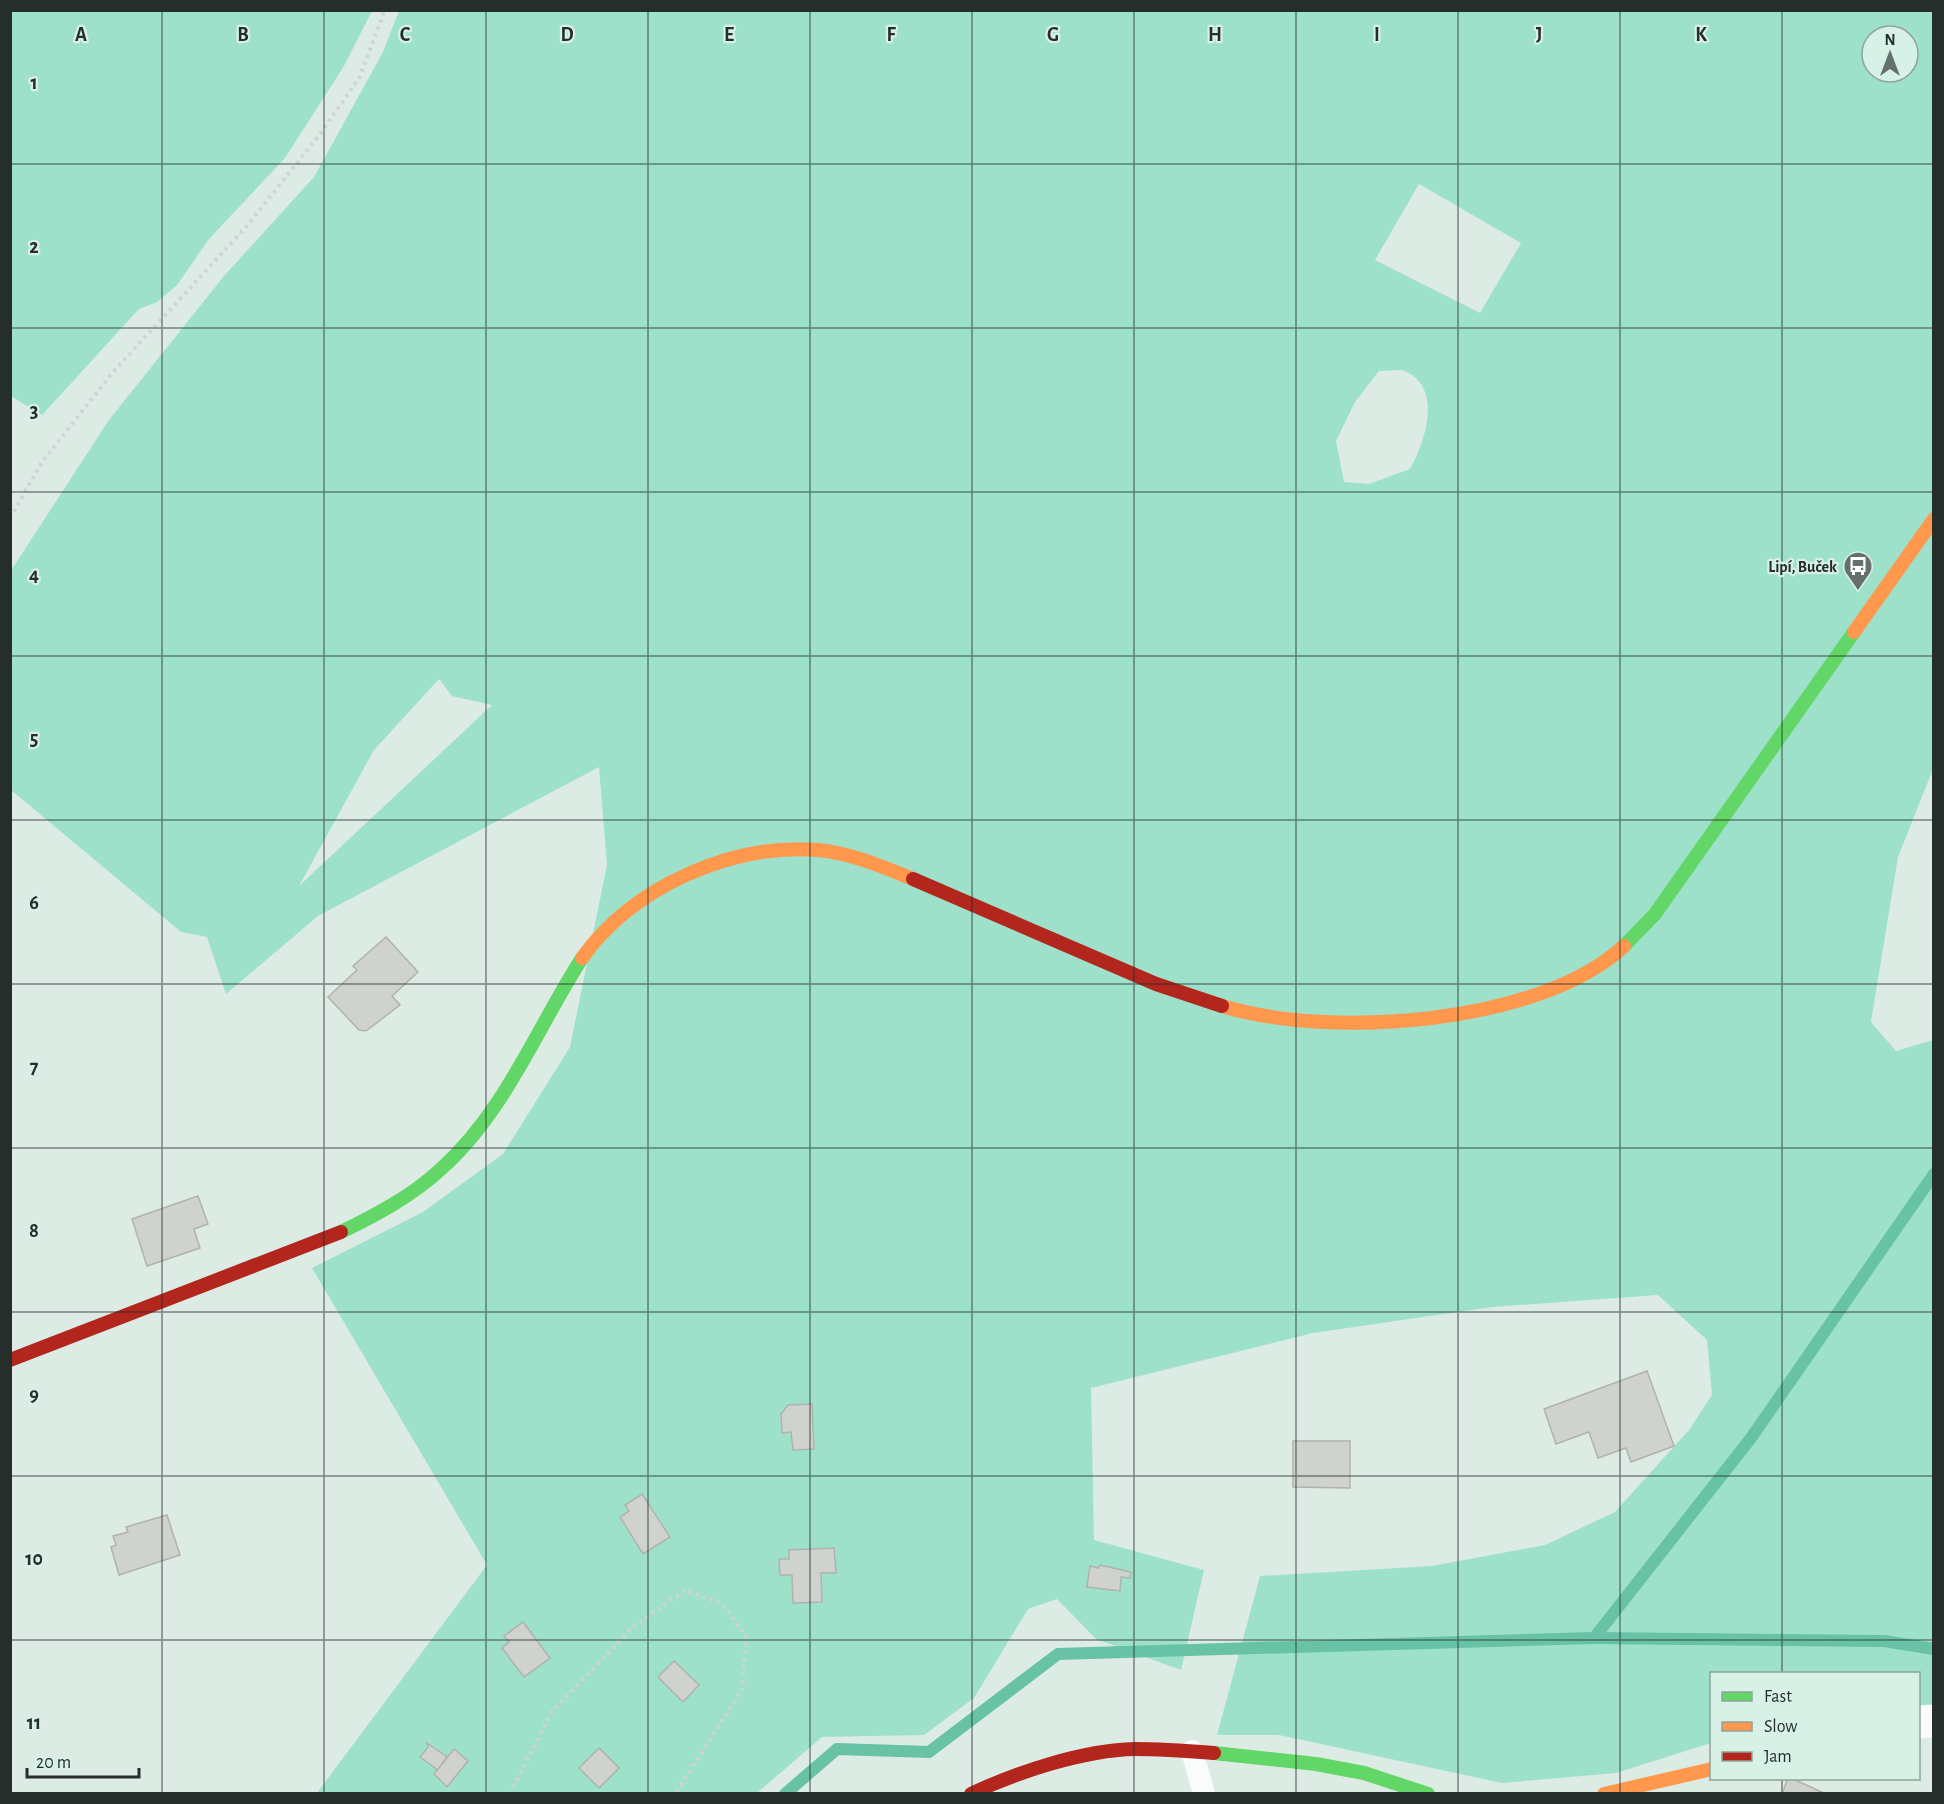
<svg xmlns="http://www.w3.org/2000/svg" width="1944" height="1804" font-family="'Alegreya Sans',sans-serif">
  <rect width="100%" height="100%" fill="#ddebe5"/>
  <g fill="#9ee1ca" fill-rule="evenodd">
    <polygon points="10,11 372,11 344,66 285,158 209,239 177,285 157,302 139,309 42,415 11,396"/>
    <path d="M399,11H1933V769L1898,857L1871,1022L1896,1051L1933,1040V1710L1919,1712L1918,1674H1712L1711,1743L1616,1773L1502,1783L1279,1735H1217L1260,1576L1432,1566L1545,1545L1615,1512L1689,1430L1712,1395L1707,1340L1658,1295L1492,1307L1313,1333L1091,1388L1094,1540L1204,1570L1181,1670L1096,1639L1057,1599L1028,1609L974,1698L924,1735L822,1737L757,1793H317L487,1565L312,1268L423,1212L503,1154L570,1047L607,865L599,767L318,916L226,994L207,937L181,932L11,790L10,572L109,420L224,276L314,177L383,52ZM1872,36H1908V72H1872ZM1419,184L1521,243L1480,313L1375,260ZM1402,370C1444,385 1426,440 1410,469L1369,484L1344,482L1336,441L1355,402L1379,371ZM439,679L452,696L492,705L299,886L374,750Z"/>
  </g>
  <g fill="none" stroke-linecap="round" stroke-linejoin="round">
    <g stroke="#67c2a6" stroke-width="12">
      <polyline points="1594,1638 1884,1641 1934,1649"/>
      <polyline points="785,1794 837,1749 929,1752 1058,1654 1594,1638 1751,1438 1934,1174"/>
    </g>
  </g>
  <g fill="#d0d2cd" stroke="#b0b2ad" stroke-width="1.5">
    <polygon points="386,937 418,972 392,996 400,1005 366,1031 359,1030 328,997 357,970 353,966"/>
    <polygon points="198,1196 208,1224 194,1229 200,1248 147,1266 132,1219"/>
    <polygon points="1647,1371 1674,1446 1631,1462 1626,1448 1598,1458 1589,1432 1556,1444 1544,1409"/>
    <polygon points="812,1404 814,1449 793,1450 791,1432 782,1433 781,1414 788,1405"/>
    <polygon points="1293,1441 1350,1441 1350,1488 1293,1487"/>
    <polygon points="642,1494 670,1537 643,1554 620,1517 629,1511 625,1505"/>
    <polygon points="167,1515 180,1555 119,1575 111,1547 116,1545 113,1536 128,1532 126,1527"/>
    <polygon points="834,1548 836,1573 821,1573 822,1602 793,1603 792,1575 780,1575 779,1559 789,1559 789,1550"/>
    <polygon points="1100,1565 1131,1572 1130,1578 1121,1577 1120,1591 1087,1587 1090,1566 1099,1568"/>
    <polygon points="523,1622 550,1658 524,1677 502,1648 509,1642 504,1636"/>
    <polygon points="674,1661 699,1685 683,1702 658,1677"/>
    <polygon points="427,1743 447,1757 438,1770 420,1757 428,1747"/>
    <polygon points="599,1748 619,1768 599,1788 579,1768"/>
    <polygon points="454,1749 468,1761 447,1787 434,1774"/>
    <polygon points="1788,1778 1791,1778 1826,1794 1782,1794"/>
  </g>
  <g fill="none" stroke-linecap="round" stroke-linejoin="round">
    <g stroke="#cfd4d2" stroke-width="4" stroke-dasharray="3 4.5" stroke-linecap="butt">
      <polyline points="10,518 42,462 113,372 246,227 320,134 359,78 385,10"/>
      <polyline points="510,1794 551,1713 633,1627 685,1590 723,1604 746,1637 742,1690 675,1794"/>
    </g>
    <polyline stroke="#fafcfb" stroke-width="22" points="1192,1751 1204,1794"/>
    <polyline stroke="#fafcfb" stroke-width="33" points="1918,1722 1934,1721"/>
    <g stroke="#63d668" stroke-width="14">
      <polyline points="1624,946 1655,914 1854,632"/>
      <path d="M341,1232C376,1215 412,1196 441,1169C505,1112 537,1028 582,958"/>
      <polyline points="1214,1753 1316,1764 1364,1773 1428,1794"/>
    </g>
    <g stroke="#ff974d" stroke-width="14">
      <polyline points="1854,632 1934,519"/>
      <path d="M582,958C633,887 731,843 818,850C851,853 883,867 913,879"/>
      <path d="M1222,1006C1329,1039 1539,1025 1624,946"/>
      <polyline points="1604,1794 1712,1769"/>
    </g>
    <g stroke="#b3261e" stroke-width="14">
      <polyline points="913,879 1156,984 1222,1006"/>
      <polyline points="10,1360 341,1232"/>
      <path d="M971,1794C1017,1772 1084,1750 1135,1749C1161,1749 1188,1751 1214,1753"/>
    </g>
  </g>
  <path fill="none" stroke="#252e2a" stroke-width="1.5" stroke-opacity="0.55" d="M162,10V1794M324,10V1794M486,10V1794M648,10V1794M810,10V1794M972,10V1794M1134,10V1794M1296,10V1794M1458,10V1794M1620,10V1794M1782,10V1674M10,164H1934M10,328H1934M10,492H1934M10,656H1934M10,820H1934M10,984H1934M10,1148H1934M10,1312H1934M10,1476H1934M10,1640H1934M1782,1778V1794"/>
  <defs>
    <g id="bus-pin" transform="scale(1.5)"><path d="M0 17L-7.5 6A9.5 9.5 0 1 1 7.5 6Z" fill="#65706b" stroke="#d7f1e6"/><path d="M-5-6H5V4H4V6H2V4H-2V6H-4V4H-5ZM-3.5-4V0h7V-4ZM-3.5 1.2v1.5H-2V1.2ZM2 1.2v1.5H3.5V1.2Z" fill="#fff"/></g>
  </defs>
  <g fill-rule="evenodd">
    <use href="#bus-pin" x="1858" y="566"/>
  </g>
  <g text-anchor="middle" stroke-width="4.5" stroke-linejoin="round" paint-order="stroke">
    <g font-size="16" font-weight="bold" fill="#252e2a" stroke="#d7f1e6" text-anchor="end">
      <text x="1837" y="572">Lipí, Buček</text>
    </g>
  </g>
  <g font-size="20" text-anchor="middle" font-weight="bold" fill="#252e2a" stroke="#d7f1e6" stroke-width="4.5" stroke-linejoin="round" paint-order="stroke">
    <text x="81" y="41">A</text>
    <text x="243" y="41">B</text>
    <text x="405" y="41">C</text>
    <text x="567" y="41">D</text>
    <text x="729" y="41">E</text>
    <text x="891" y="41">F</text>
    <text x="1053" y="41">G</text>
    <text x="1215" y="41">H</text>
    <text x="1377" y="41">I</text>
    <text x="1539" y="41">J</text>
    <text x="1701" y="41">K</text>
    <text x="34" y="89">1</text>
    <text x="34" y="253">2</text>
    <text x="34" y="417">3</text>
    <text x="34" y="581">4</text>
    <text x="34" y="745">5</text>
    <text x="34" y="909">6</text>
    <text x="34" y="1073">7</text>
    <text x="34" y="1237">8</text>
    <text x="34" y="1401">9</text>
    <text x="34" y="1565">10</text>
    <text x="34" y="1729">11</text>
  </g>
  <rect width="1944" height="1804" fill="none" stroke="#252e2a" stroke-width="24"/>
  <rect x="1710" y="1672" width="210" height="108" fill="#d7f1e6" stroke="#90a39b" stroke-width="1.5"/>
  <rect x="1722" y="1692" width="30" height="9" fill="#63d668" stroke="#90a39b" stroke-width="1.5"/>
  <text x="1764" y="1702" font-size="18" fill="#252e2a">Fast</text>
  <rect x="1722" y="1722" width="30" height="9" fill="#ff974d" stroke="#90a39b" stroke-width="1.5"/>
  <text x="1764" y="1732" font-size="18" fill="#252e2a">Slow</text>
  <rect x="1722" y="1752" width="30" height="9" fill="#b3261e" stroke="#90a39b" stroke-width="1.5"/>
  <text x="1764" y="1762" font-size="18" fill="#252e2a">Jam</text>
  <g transform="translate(1890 54)"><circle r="28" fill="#d7f1e6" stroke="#90a39b" stroke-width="1.5"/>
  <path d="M0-4.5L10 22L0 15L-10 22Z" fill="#65706b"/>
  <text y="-9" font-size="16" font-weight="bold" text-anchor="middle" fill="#252e2a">N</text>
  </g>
  <path d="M27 1768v9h112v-9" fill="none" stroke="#252e2a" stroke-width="3"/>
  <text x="36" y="1768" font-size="18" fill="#252e2a" stroke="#d7f1e6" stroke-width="4.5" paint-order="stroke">20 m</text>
</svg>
